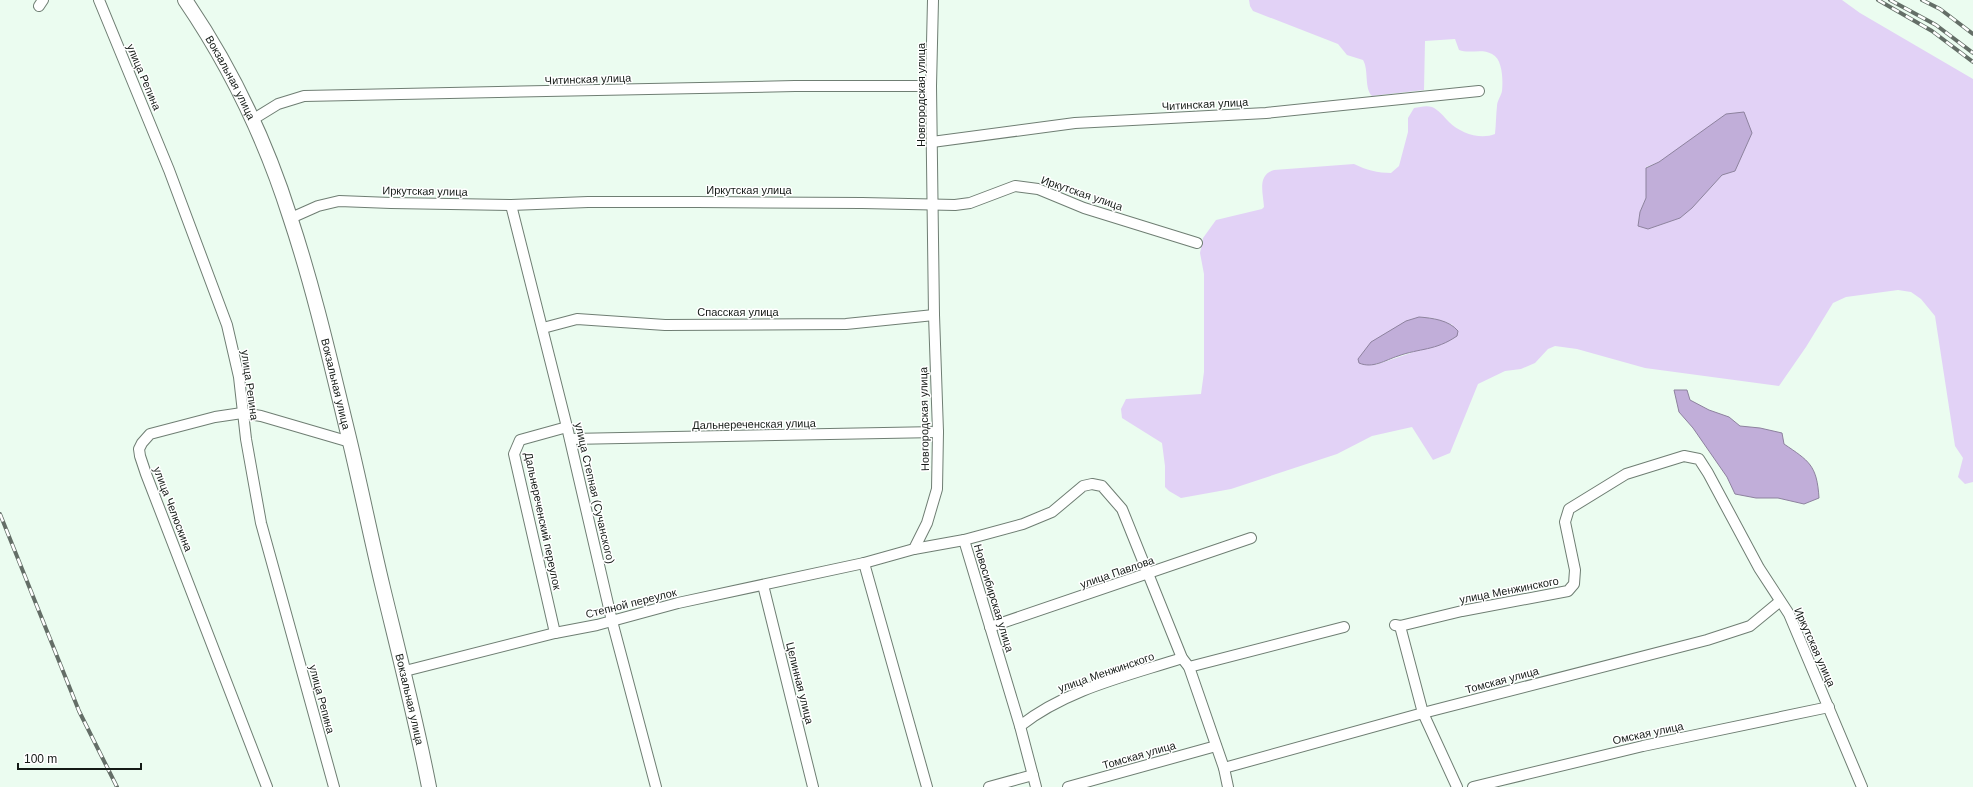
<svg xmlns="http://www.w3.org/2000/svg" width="1973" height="787" font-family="Helvetica,sans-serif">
  <rect width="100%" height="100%" fill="#ebfcf0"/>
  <path fill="#e2d2f6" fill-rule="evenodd" d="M1249,0H1842L1860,13L1973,79V482L1965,484L1958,477L1963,458L1955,446L1935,316L1921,299L1911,292L1898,290L1846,297L1833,303L1806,347L1779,386L1645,368L1577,349L1555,346L1548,349L1535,363L1521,369L1505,371L1478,384L1450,453L1433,460L1412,427L1372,436L1337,454L1231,489L1181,498L1169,491L1165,487V466L1162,443L1122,418L1121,409L1126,399L1201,394L1204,372V274L1200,253L1203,238L1216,220L1262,209L1264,207C1263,192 1257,175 1274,170L1354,164C1366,170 1378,173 1391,173L1399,166L1408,132V118L1414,108C1420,107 1426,105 1432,107C1439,110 1444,117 1449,122C1460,133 1480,140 1495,134C1496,124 1496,115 1497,106C1497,101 1501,96 1502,91C1503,81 1503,59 1492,54C1482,48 1470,54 1459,50L1455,39L1425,41L1424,90L1372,96C1364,88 1369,70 1363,60L1347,55L1338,44L1253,11L1250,6ZM1702,133H1752L1735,171L1722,175L1692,208L1680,218L1648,229L1638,226L1640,212L1646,198V167L1659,162ZM1419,317L1433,318L1453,325L1411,353L1375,365Z"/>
  <g fill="#c1aed9" stroke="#8d829e">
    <polygon points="1744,112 1752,133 1735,171 1722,175 1692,208 1680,218 1648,229 1638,226 1640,212 1646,198 1646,168 1659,162 1726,114"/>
    <path d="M1419,317C1432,318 1449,320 1458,331L1457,336C1435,351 1420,348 1398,356C1385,360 1373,369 1359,363L1358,359L1371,342L1406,321Z"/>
    <path d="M1674,390H1687L1690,400L1709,410L1729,417L1740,426L1760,428L1782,433L1784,444C1809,461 1817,465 1819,498L1804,504L1778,498H1756L1735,494L1727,477L1693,428L1679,412Z"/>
  </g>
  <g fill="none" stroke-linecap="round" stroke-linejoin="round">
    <g stroke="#6f7e73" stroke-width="12">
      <g id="minor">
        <polyline points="99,0 169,170 227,325 239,377 246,439 261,523 334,787"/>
        <polyline points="39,6 43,0"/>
        <polyline points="252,120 278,104 304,96 795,86 931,86"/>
        <polyline points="932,142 1075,123 1266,113 1479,91"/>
        <polyline points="511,205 567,427 612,621 656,787"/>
        <polyline points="291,218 318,206 339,201 391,203 511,205 588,202 697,202 862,203 955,205 970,203 1015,186 1038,189 1084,208 1197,243"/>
        <polyline points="543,328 577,319 665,325 846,324 934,315"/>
        <polyline points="570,439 938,432"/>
        <polyline points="914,549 964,540"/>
        <polyline points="763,585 813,787"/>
        <polyline points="1395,625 1400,626 1462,611 1568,591 1574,584 1575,570 1565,522 1569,509 1626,474 1684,456 1699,459 1708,473 1759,568 1789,614 1862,787"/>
        <polyline points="1400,626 1423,713 1457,787"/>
        <polyline points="990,627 1251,538"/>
        <polyline points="555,633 514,454 520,440 567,427"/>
        <polyline points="1189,667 1344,627"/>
        <polyline points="405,671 555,633 597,625 678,603 864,563"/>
        <path d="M1020,726C1067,689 1127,676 1182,658"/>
        <polyline points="1224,768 1423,713 1707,640 1750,626 1779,602"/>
        <polyline points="267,787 146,474 140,456 139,449 142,443 150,434 215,417 242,413 261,416 350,442"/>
        <polyline points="927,787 864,563 914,549 927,523 937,489 938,432 934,315 931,86 933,0"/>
        <polyline points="989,787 1033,775"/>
        <polyline points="1036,787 1020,726 964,540 1023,524 1052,512 1083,486 1092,484 1102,486 1122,509 1182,658 1189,667 1224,768 1228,787"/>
        <polyline points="1068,787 1216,746"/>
        <polyline points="1473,787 1643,746 1829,707"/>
      </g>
    </g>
    <g stroke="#6f7e73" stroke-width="16">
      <g id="secondary">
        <path id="s1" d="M185,0C230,66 266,141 290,217C314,289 331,364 349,438C361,488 371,538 383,588C399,654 416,720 429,787"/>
      </g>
    </g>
    <use href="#minor" stroke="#fff" stroke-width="10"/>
    <use href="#secondary" stroke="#fff" stroke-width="14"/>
    <g stroke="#646e67" stroke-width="4">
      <g id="rail">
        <polyline points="1878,0 1932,31 1973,62"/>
        <polyline points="1890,0 1936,25 1973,53"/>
        <polyline points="1922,0 1940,9 1973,34"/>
        <polyline points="0,514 79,711 117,787"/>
      </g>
    </g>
    <use href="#rail" stroke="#fff" stroke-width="2.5" stroke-dasharray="8" stroke-linecap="butt"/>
  </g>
  <g text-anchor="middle" stroke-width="3" stroke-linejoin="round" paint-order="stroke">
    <g font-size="11" fill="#141a16" stroke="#fff">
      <text transform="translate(144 77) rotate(67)" y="4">улица Репина</text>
      <text dy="4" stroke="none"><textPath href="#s1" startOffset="90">Вокзальная улица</textPath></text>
      <text transform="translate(588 79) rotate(-2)" y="4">Читинская улица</text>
      <text transform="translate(921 95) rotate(-90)" y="4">Новгородская улица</text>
      <text transform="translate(1205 104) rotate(-3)" y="4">Читинская улица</text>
      <text x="749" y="194">Иркутская улица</text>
      <text transform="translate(425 191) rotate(1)" y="4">Иркутская улица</text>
      <text transform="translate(1082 193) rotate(19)" y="4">Иркутская улица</text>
      <text x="738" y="316">Спасская улица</text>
      <text dy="4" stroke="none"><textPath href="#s1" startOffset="415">Вокзальная улица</textPath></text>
      <text transform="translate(250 385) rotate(82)" y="4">улица Репина</text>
      <text transform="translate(924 419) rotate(-91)" y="4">Новгородская улица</text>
      <text transform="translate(754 424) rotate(-1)" y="4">Дальнереченская улица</text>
      <text transform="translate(595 493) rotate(77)" y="4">улица Степная (Сучанского)</text>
      <text transform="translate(173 509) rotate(69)" y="4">улица Челюскина</text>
      <text transform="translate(543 521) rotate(78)" y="4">Дальнереченский переулок</text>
      <text transform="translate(1117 572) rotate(-19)" y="4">улица Павлова</text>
      <text transform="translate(1509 590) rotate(-11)" y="4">улица Менжинского</text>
      <text transform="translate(994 598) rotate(73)" y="4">Новосибирская улица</text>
      <text transform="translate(631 603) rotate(-14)" y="4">Степной переулок</text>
      <text transform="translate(1815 647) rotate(66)" y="4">Иркутская улица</text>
      <text transform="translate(1106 672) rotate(-19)" y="4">улица Менжинского</text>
      <text transform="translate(1502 680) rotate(-15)" y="4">Томская улица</text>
      <text transform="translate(800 683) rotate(76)" y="4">Целинная улица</text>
      <text transform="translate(322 699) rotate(75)" y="4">улица Репина</text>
      <text dy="4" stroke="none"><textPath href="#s1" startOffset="739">Вокзальная улица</textPath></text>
      <text transform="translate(1648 733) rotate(-12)" y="4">Омская улица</text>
      <text transform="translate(1139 755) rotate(-16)" y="4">Томская улица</text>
    </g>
  </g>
  <path d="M18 763v6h123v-6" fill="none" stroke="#141a16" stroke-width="2"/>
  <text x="24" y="763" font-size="12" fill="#141a16" stroke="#ffffff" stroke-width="3" paint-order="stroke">100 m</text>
</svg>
